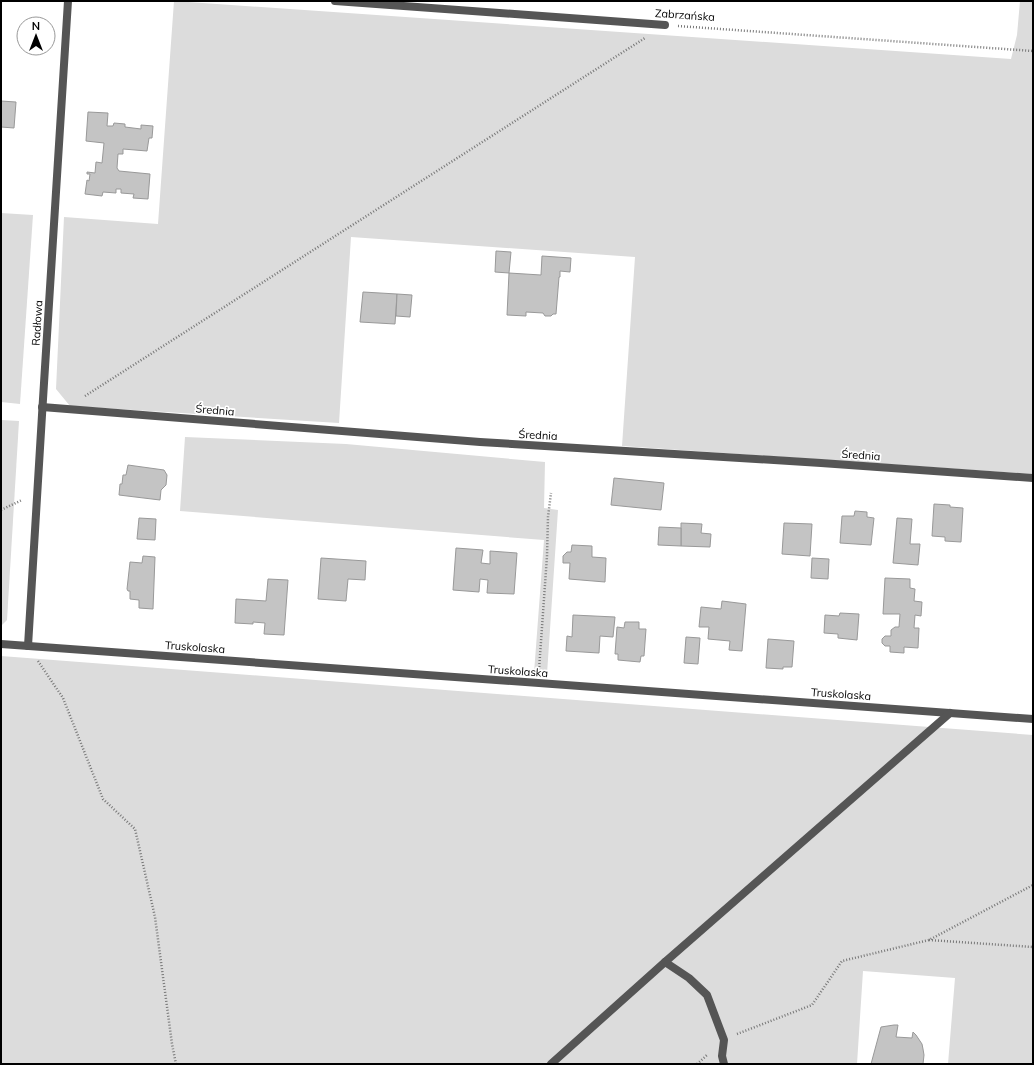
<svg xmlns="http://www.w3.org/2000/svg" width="1034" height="1065" font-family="Mulish,sans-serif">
  <rect width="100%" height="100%" fill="#fff"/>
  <g fill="#dcdcdc">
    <polygon points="174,1 1011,59 1017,35 1020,1 1033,1 1033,474 622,446 635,257 351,237 339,423 70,406 56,389 64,217 158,224"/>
    <polygon points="1,213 33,215 20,404 1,402"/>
    <polygon points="1,420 19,421 7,620 1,626"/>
    <polygon points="185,437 346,444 545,462 544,508 558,510 547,674 534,673 544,540 180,511"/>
    <polygon points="1,656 1033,735 1033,1064 948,1064 955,978 863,971 857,1064 1,1064"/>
  </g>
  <g fill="#c4c4c4" stroke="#999">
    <polygon points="1,101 16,102 14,128 1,127"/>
    <polygon points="88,112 108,113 107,126 113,126 114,123 125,124 125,127 141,129 141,125 153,126 152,138 149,138 147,151 123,149 123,154 118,154 117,168 119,171 150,174 148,199 133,198 134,194 121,193 121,189 116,189 116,193 103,192 102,196 85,194 87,180 89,181 90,174 87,174 87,172 95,173 96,162 102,163 104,143 86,141"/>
    <polygon points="496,251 511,252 509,273 495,272"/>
    <polygon points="542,256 571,258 570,272 560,271 560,277 559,277 556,314 553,314 551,316 545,316 543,313 526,312 526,316 507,315 509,273 541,275"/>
    <polygon points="363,292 397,294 395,324 360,322"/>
    <polygon points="397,294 412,295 410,317 396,316"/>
    <polygon points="128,465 164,470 167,475 166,485 161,490 160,500 119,495 120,484 122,484 123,475 126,475"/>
    <polygon points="614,478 664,483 661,510 611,505"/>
    <polygon points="934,504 950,505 950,507 963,508 961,542 945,541 945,537 932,536"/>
    <polygon points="855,511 867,512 867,517 874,518 871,545 840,543 842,516 854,516"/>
    <polygon points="139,518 156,519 155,540 137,539"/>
    <polygon points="897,518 912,519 910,544 920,544 918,565 893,563"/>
    <polygon points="681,523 702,524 701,533 711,534 710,547 681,546"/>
    <polygon points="784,523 812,524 810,556 782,554"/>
    <polygon points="659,527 681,528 681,546 658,545"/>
    <polygon points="572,545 592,546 592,557 606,558 605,582 569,579 570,563 563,563 563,556 567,552 571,552"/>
    <polygon points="456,548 483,550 481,563 490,564 490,551 517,553 514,594 487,593 488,580 480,579 479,592 453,590"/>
    <polygon points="143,556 155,557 153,609 139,608 139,600 130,599 130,591 128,591 127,589 130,562 142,563"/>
    <polygon points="321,558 366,561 365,580 348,579 346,601 318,599"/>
    <polygon points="812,558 829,559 828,579 811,578"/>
    <polygon points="885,578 910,579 910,588 915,589 914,601 922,602 921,616 915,615 914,628 919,628 918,648 904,647 904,653 890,652 890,646 885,646 882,643 882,639 885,636 891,636 891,630 895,627 899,627 900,614 883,614"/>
    <polygon points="268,579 288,580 284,635 264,634 265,623 253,622 253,624 235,623 236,599 266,601"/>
    <polygon points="722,601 746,604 742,651 729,650 730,641 708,639 709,627 699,627 701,607 721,609"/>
    <polygon points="840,613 859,614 857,640 838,638 838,634 824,633 825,615 839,616"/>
    <polygon points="573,615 615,617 613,637 600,636 599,653 566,651 567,636 572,637"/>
    <polygon points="625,622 639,622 639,629 646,629 644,656 641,656 640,662 618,660 618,654 615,654 617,627 624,628"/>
    <polygon points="686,637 700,638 698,664 684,663"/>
    <polygon points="768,639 794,641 792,667 783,667 783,669 766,668"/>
    <polygon points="894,1025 898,1025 896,1037 912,1038 913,1032 916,1035 922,1044 923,1049 924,1055 923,1064 871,1064 881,1027"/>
  </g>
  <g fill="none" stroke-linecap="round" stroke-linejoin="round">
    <g stroke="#777" stroke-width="2.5" stroke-dasharray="1 2" stroke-linecap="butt">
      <polyline points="678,26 1033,51"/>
      <polyline points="85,396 645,38"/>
      <polyline points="1,510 22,500"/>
      <polyline points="38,661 63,698 103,799 135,829 155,917 172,1044 176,1064"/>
      <polyline points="539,670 547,556 548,517 551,493"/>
      <polyline points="929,940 1033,947"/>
      <polyline points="737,1034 812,1005 842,961 929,940 1033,885"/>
      <polyline points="697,1064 707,1055"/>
    </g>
    <g stroke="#555" stroke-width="8">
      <polyline points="335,1 665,25"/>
      <polyline points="42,407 480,442 821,463 1033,478"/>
      <polyline points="1,644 1033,719"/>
      <polyline points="28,646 42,415 68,1"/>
      <polyline points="665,962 689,978 707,995 724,1040 722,1056 724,1064"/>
      <polyline points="551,1064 665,962 950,713"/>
    </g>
  </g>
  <g text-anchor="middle" stroke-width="3.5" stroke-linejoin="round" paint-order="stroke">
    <g font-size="11" fill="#000" stroke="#fff">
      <text transform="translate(685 15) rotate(4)" y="4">Zabrzańska</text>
      <text transform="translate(37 323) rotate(-86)" y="4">Radłowa</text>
      <text transform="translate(215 410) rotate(5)" y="4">Średnia</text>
      <text transform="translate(538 435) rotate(3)" y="4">Średnia</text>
      <text transform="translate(861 455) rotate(4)" y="4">Średnia</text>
      <text transform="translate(195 647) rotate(4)" y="4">Truskolaska</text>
      <text transform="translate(518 671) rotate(4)" y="4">Truskolaska</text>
      <text transform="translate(841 694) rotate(4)" y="4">Truskolaska</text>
    </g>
  </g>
  <rect width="1034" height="1065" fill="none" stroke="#000000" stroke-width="4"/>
  <g transform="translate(36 36)"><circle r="19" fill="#ffffff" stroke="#999999"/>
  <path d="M0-3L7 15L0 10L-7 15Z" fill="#000000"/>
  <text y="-6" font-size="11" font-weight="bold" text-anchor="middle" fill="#000000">N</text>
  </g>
</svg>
